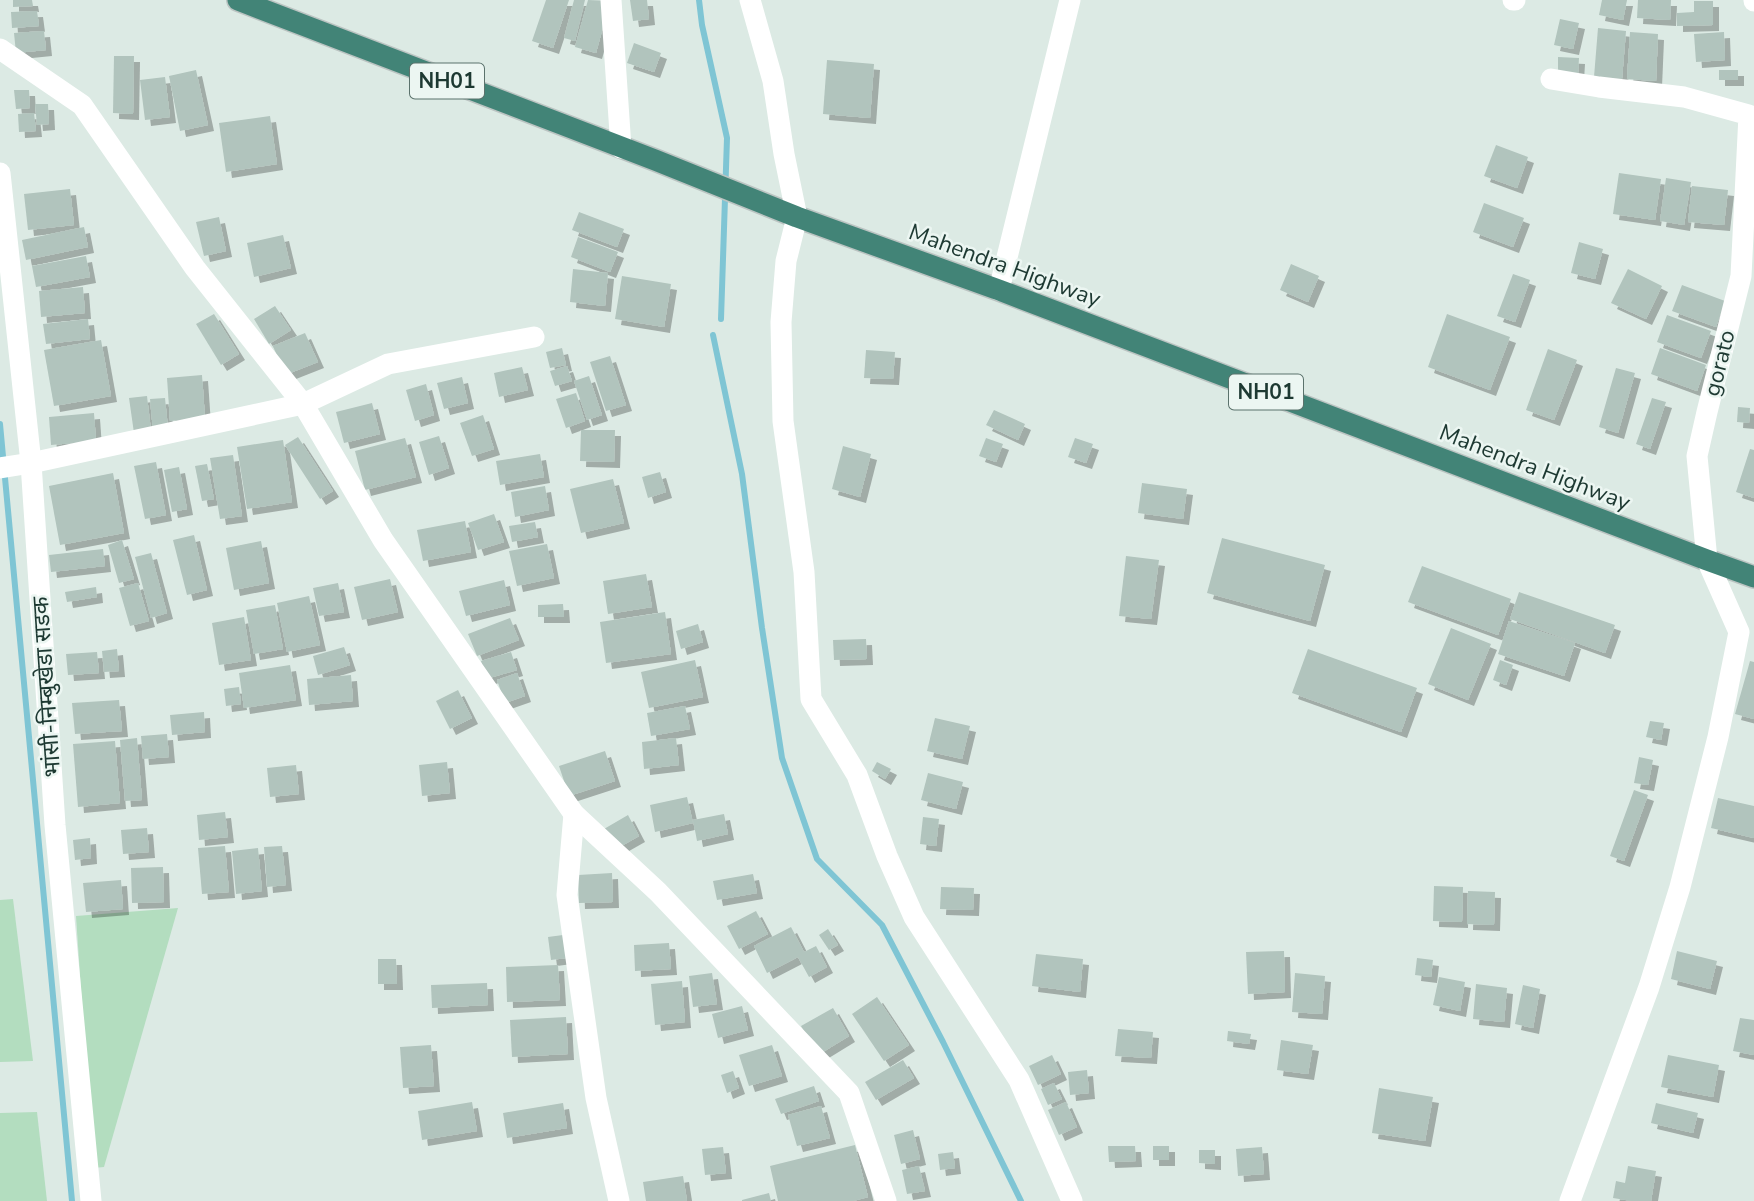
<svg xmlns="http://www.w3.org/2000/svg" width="1754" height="1201" font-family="'Nunito Sans','Noto Sans Devanagari',sans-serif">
  <defs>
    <filter id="shadow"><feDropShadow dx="6" dy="6" stdDeviation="0" flood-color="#0004"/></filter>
  </defs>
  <rect width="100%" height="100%" fill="#dceae4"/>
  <g fill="#b3ddbf">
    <polygon points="13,899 33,1061 0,1062 0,900"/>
    <polygon points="178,908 104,1167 93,1168 76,916"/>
    <polygon points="37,1112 47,1201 0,1201 0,1113"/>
  </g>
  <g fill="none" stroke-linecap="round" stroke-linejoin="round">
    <g stroke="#7fc5d4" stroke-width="6">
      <polyline points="699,0 702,25 727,138 721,319"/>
      <polyline points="713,335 742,474 762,628 782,758 817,859 882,925 943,1042 1021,1201"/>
      <polyline points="0,424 72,1201"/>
    </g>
  </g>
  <g fill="#b1c4bd" filter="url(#shadow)">
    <polygon points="13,0 32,0 33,6 13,7"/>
    <polygon points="546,0 569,0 553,48 532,41"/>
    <polygon points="574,0 585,0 575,41 564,38"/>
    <polygon points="588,0 610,1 596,53 575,47"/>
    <polygon points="630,0 647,0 649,19 633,21"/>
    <polygon points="1602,0 1627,0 1623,20 1599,15"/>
    <polygon points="1638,0 1671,0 1670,20 1637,18"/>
    <polygon points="1694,1 1713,1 1713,25 1677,26 1677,13 1694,12"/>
    <polygon points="37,11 39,26 12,28 11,12"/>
    <polygon points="1560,19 1579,23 1573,49 1554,45"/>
    <polygon points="1598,28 1626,31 1622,79 1594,77"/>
    <polygon points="44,31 46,50 16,53 14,33"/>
    <polygon points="1630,32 1658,34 1656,81 1627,79"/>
    <polygon points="1724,32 1725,60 1696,62 1694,34"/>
    <polygon points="634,43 661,53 654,72 627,63"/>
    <polygon points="114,56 134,56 133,114 113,113"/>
    <polygon points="1558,57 1579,58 1578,74 1558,73"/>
    <polygon points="827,60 874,64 870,118 823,114"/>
    <polygon points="196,70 208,125 180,131 169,76"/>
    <rect x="1719" y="70" width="19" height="10"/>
    <polygon points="165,77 170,117 145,120 140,80"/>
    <polygon points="14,90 29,90 30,108 16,109"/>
    <polygon points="35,104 48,104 49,124 37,125"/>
    <polygon points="34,113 36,131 19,132 18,114"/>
    <polygon points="270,116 277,164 226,172 219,123"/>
    <polygon points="1496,145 1528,157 1517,188 1484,176"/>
    <polygon points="1619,173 1661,179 1655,220 1613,214"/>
    <polygon points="1666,178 1691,182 1684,225 1660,221"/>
    <polygon points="1692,186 1728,190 1724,225 1688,222"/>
    <polygon points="70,189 74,225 28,230 24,194"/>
    <polygon points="1484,203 1524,218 1513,247 1473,232"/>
    <polygon points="579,212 624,229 617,247 572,230"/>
    <polygon points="219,217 226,251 204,256 196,222"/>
    <polygon points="84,227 88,247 26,260 22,240"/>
    <polygon points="283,235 291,268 254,277 247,243"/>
    <polygon points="578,237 618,252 610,272 571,257"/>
    <polygon points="1579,242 1603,249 1595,279 1571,273"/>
    <polygon points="86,256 90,277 36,287 32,266"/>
    <polygon points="1291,264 1319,276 1308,302 1280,290"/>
    <polygon points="573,269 608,273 605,306 570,302"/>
    <polygon points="1628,269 1662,286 1646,319 1611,303"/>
    <polygon points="1513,274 1530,280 1515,322 1497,316"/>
    <polygon points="622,276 671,284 664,327 615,319"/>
    <polygon points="1682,285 1725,301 1716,327 1672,311"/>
    <polygon points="83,287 85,313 41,317 39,291"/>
    <polygon points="275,306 291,330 269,344 254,319"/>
    <polygon points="214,314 239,354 221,365 196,324"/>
    <polygon points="1447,314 1510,337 1490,390 1428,367"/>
    <polygon points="1667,315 1711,331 1701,358 1657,342"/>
    <polygon points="88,319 90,339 46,344 43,324"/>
    <polygon points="305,333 318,362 285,375 273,346"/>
    <polygon points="101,340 111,396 54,406 44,350"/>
    <polygon points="562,348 566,365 550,368 546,352"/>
    <polygon points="1660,348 1706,365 1697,391 1651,374"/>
    <polygon points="1548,349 1577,360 1554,420 1526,410"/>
    <polygon points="866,350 895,352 893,379 864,378"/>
    <polygon points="610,356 626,405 606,411 590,362"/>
    <polygon points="567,366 572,381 555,386 550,371"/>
    <polygon points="522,367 528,390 499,397 494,373"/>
    <polygon points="1616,368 1635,373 1618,433 1599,427"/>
    <polygon points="202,375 205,418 170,421 167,378"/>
    <polygon points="589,376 602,415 587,420 574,381"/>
    <polygon points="462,377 468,403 444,409 437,383"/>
    <polygon points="426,384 434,415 415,421 406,390"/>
    <polygon points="576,393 585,421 566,428 556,399"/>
    <polygon points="147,396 151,431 134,433 129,398"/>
    <polygon points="165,398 168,429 153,431 150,399"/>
    <polygon points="1652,398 1666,402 1650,449 1636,444"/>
    <polygon points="372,403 380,434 344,443 336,412"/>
    <polygon points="1738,407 1750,408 1749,423 1737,422"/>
    <polygon points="994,410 1025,424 1018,440 986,425"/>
    <polygon points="94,413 96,441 51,445 49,417"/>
    <polygon points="483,415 494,449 472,456 460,423"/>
    <polygon points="581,430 615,430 614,462 580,461"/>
    <polygon points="439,436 449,468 429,475 419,442"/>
    <polygon points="298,437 333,491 320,499 285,445"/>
    <polygon points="405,438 416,477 365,490 355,451"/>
    <polygon points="986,438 1003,444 996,462 979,456"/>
    <polygon points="1075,438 1093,444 1086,463 1068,457"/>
    <polygon points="283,440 292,502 247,509 237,447"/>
    <polygon points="843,446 871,454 860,497 832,489"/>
    <polygon points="1750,449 1754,450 1754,498 1736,492"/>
    <polygon points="540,454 544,477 500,485 496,461"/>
    <polygon points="233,455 242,516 220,519 210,458"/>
    <polygon points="156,462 166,515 145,519 134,466"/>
    <polygon points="207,464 214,499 202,501 195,466"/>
    <polygon points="179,467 187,509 172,512 164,470"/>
    <polygon points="660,472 666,492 648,498 642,477"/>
    <polygon points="113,473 124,533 60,545 49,486"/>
    <polygon points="613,479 624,523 581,533 570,489"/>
    <polygon points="1142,483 1187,489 1183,519 1138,513"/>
    <polygon points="545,486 549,510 515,517 511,492"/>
    <polygon points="494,514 504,542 478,550 468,523"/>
    <polygon points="465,521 471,552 423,561 417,530"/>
    <polygon points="535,522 538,537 512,542 509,526"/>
    <polygon points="194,535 207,590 187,595 173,540"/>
    <polygon points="1222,538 1325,565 1310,621 1207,593"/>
    <polygon points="122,540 134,579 119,583 108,545"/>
    <polygon points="261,541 269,583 234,590 226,548"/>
    <polygon points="547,544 554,578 517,586 509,551"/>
    <polygon points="103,549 105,566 51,572 49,555"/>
    <polygon points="151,553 167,613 151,618 135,557"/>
    <polygon points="1126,556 1159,560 1151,619 1119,616"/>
    <polygon points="1422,566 1511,599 1498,635 1408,602"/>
    <polygon points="646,574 652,607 608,614 603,581"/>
    <polygon points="390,579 398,612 362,620 354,587"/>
    <polygon points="504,580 510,605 466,616 459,591"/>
    <polygon points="138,583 149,621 130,626 119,588"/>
    <polygon points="338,583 344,612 319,616 313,588"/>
    <polygon points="96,587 97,597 67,602 65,592"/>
    <polygon points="1519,592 1615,625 1605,653 1510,619"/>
    <polygon points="309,596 320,645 287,652 277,603"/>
    <polygon points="563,604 564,617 538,617 538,605"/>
    <polygon points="275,605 283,649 254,654 246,610"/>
    <polygon points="665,612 671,654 606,663 600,622"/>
    <polygon points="244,617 251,660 219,665 212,623"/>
    <polygon points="510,618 519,640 477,656 468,634"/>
    <polygon points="1509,621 1575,643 1564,676 1498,654"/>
    <polygon points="698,624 703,642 681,649 676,631"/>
    <polygon points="1451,628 1491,644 1468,700 1428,684"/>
    <polygon points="866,639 867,659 834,660 833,640"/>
    <polygon points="344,647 350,665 318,675 313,656"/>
    <polygon points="117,649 119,671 104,672 102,651"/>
    <polygon points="1308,649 1417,688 1401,732 1292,693"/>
    <polygon points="97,652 99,673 68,675 66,654"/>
    <polygon points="511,652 517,670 486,679 481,661"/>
    <polygon points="695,660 703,697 649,708 641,672"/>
    <polygon points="1500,660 1513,665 1506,685 1493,680"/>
    <polygon points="1750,661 1754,662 1754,719 1735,714"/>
    <polygon points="290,665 296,700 244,708 239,673"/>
    <polygon points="517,673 525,696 505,703 497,680"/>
    <polygon points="351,675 353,701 309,705 307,679"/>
    <polygon points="239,687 241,704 226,706 224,689"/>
    <polygon points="458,690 472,718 450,729 436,701"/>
    <polygon points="119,700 122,731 75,734 72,703"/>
    <polygon points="685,706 690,729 651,736 647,713"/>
    <polygon points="204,712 205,732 172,735 170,715"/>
    <polygon points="935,718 970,726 962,759 927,751"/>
    <polygon points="1650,721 1664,723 1661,740 1646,737"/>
    <polygon points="167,734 169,757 143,759 141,736"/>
    <polygon points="137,738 142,800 125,801 120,740"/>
    <polygon points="676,738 679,765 644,769 642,742"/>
    <polygon points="115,741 120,803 78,807 73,744"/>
    <polygon points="605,751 615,781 569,796 559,766"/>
    <polygon points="1639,757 1653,760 1648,785 1634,783"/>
    <polygon points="447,762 450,793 422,796 419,765"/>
    <polygon points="877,762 891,769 885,779 872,771"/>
    <polygon points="296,765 299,794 270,797 267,768"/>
    <polygon points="928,773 963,782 956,809 921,800"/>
    <polygon points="1634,790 1648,795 1624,861 1610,856"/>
    <polygon points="687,797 693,823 655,832 650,805"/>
    <polygon points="1718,798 1754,806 1754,838 1711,828"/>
    <polygon points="225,812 228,837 199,840 197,815"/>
    <polygon points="724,814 728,834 697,841 693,820"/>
    <polygon points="628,815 639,836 616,849 604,829"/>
    <polygon points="923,817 939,819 936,846 920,844"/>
    <polygon points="147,828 149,852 123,854 121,830"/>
    <polygon points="90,838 91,858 75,860 73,840"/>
    <polygon points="225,846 229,892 202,894 198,848"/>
    <polygon points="282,846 286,885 267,887 264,847"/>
    <polygon points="258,848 262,891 236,894 232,851"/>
    <polygon points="163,867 164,902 132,903 131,868"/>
    <polygon points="612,873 613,902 579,903 578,875"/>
    <polygon points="753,874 757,893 717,900 713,881"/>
    <polygon points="121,880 123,909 86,912 83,883"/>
    <polygon points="1434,886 1463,887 1462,922 1433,921"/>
    <polygon points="941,887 974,888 973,910 940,909"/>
    <polygon points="1468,891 1495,892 1494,925 1467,924"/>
    <polygon points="756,911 768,934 739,949 727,926"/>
    <polygon points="791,927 804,952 816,946 827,967 809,977 798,957 767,973 754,946"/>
    <polygon points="828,929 838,945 829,950 819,935"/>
    <polygon points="563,935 566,958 551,960 548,937"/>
    <polygon points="669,943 671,969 635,971 634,945"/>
    <polygon points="1284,951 1285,992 1248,994 1246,952"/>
    <polygon points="1677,951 1717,961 1710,989 1671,979"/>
    <polygon points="1036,954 1083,959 1080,992 1032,986"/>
    <polygon points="1417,958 1433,960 1431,977 1415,975"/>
    <polygon points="378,959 396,959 397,984 378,984"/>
    <polygon points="558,965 560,1000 507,1002 506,967"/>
    <polygon points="712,973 717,1004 693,1007 689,976"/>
    <polygon points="1295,973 1325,976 1322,1014 1292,1012"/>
    <polygon points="1439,977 1465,982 1460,1011 1433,1005"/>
    <polygon points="682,981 685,1022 655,1025 651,984"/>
    <polygon points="487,983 488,1005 432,1008 431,985"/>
    <polygon points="1476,984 1507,988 1504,1022 1473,1019"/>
    <polygon points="1523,985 1540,989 1533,1028 1515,1024"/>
    <polygon points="877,997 909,1045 884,1061 852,1014"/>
    <polygon points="742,1006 748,1030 718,1038 712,1014"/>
    <polygon points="833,1008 849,1036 818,1055 801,1026"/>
    <polygon points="566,1017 568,1054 512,1057 510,1020"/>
    <polygon points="1740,1018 1754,1020 1754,1055 1733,1051"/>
    <polygon points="1118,1029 1153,1032 1151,1058 1115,1056"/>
    <polygon points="1228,1031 1251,1034 1249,1044 1227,1041"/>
    <polygon points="1281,1040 1313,1045 1308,1074 1277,1070"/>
    <polygon points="431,1045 434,1086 403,1088 400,1047"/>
    <polygon points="772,1045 782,1076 749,1086 739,1055"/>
    <polygon points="1052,1055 1061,1074 1038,1085 1029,1066"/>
    <polygon points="1668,1055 1719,1065 1713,1097 1661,1087"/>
    <polygon points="903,1060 914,1078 876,1100 865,1082"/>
    <polygon points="1087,1070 1089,1093 1070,1095 1068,1072"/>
    <polygon points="733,1071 739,1088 727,1093 721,1075"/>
    <polygon points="1054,1083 1062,1099 1048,1105 1041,1089"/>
    <polygon points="814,1086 819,1101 781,1114 775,1099"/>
    <polygon points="1379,1088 1433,1097 1425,1141 1372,1133"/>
    <polygon points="472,1102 477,1131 422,1140 418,1111"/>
    <polygon points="1066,1102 1077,1127 1059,1135 1048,1110"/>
    <polygon points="563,1103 567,1128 507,1138 503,1113"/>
    <polygon points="1656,1103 1698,1113 1693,1133 1651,1123"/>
    <polygon points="821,1106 830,1138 797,1146 788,1115"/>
    <polygon points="913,1130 920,1159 901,1164 894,1135"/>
    <polygon points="855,1145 868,1197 853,1201 778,1201 770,1166"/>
    <polygon points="1108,1146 1135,1146 1136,1161 1109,1162"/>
    <rect x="1153" y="1146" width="16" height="14"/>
    <polygon points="723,1147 726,1173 705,1175 702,1149"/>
    <polygon points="1262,1147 1264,1174 1238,1176 1236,1149"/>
    <polygon points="1199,1150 1215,1150 1215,1164 1199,1163"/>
    <polygon points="953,1152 955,1168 940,1170 938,1154"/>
    <polygon points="919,1166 925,1191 907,1194 902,1170"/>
    <polygon points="1628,1166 1656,1171 1651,1201 1632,1201 1613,1198 1616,1181 1625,1183"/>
    <polygon points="683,1176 687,1201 646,1201 643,1182"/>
    <polygon points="769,1193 771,1201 742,1201 742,1200"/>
  </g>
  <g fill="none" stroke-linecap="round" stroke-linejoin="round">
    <g stroke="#bbc4c2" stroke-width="24">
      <polyline id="trunk" points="238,0 655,160 797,217 999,290 1707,560 1754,577"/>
    </g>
    <g stroke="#fff" stroke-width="21">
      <polyline points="611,0 621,148"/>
      <polyline points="750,0 773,81 784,154 797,217 786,261 781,322 783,421 804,572 811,699 857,775 887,856 914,917 1019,1080 1072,1201"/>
      <polyline points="1513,0 1515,0"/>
      <polyline points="1754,0 1754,1"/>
      <polyline points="0,49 82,105 195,268 303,404 383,540 574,814 658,892 849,1093 886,1201"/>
      <polyline points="1551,79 1599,87 1684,97 1749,115 1741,276 1707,412 1697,456 1707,560 1739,632 1718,737 1680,887 1649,987 1570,1201"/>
      <polyline points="0,173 31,463 55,825 91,1201"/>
      <polyline points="999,290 1070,0"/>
      <polyline points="0,468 31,463 303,404 388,364 534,337"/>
      <polyline points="574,814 567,895 596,1098 619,1201"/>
    </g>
    <use href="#trunk" stroke="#428477" stroke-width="21"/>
  </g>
  <g text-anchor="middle" stroke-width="5" stroke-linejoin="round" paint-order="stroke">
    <g fill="#ecf6f2" stroke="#5b726c" stroke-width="2">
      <rect x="410" y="63.5" width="74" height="35" rx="5"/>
      <rect x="1229" y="374.5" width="74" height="35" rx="5"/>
    </g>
    <g font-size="21" font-weight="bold" fill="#1d3932">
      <text x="447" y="88">NH01</text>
      <text x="1266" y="399">NH01</text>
    </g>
    <g font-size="23" fill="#1d3932" stroke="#ecf6f2">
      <text transform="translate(1005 265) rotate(20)" y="8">Mahendra Highway</text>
      <text transform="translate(1719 363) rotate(-76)" y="8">gorato</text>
      <text transform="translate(1535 467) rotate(21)" y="8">Mahendra Highway</text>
      <text transform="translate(46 687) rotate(-94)" y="8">भांसी-निम्बुखेडा सडक</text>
    </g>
  </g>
</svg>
